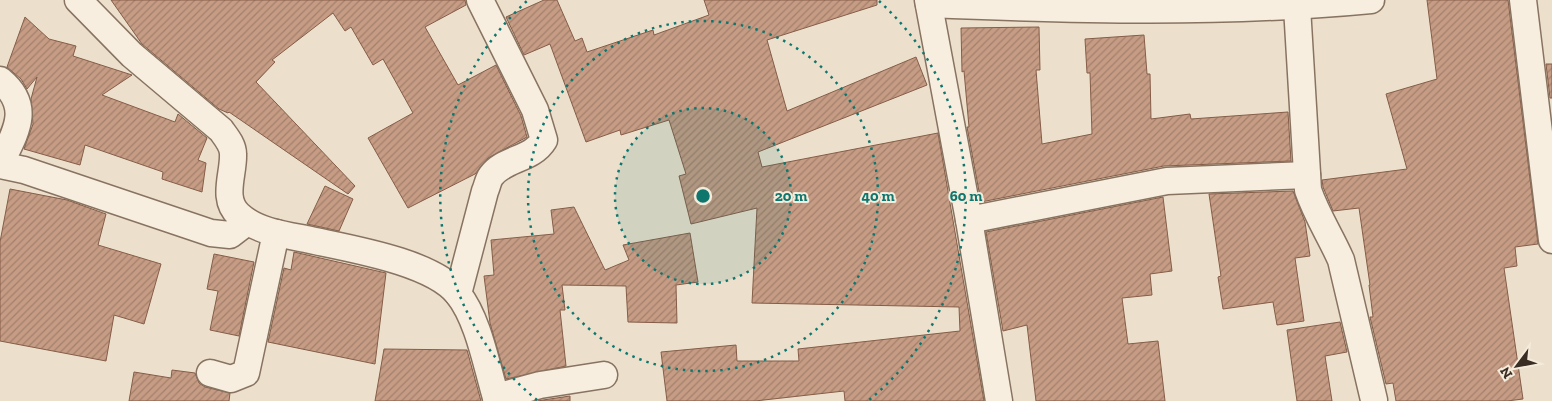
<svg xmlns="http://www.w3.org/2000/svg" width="1552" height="401" font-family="'Zilla Slab',serif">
  <defs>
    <pattern id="building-hatch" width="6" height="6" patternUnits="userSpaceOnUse" patternTransform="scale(1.25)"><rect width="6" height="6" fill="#c79c85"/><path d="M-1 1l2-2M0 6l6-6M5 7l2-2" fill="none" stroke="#a3806c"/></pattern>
  </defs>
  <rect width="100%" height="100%" fill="#ece0cc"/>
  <g fill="url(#building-hatch)" stroke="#855d48">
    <polygon points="111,0 465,0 466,5 425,27 458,85 496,65 521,116 527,137 488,158 475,174 408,208 368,138 413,113 383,59 373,65 351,27 345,31 333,13 272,60 275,62 256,82 355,186 348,194 229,112 228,113 219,109 142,44"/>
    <polygon points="544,0 557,0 575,41 582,38 587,52 653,30 654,35 709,15 704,0 877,0 877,5 767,40 787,111 916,57 927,85 758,152 762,167 938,133 984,401 845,401 844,391 755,401 667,401 661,352 736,345 737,361 799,361 798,349 960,331 959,307 752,303 757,208 691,224 679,176 686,174 669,120 621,135 620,130 586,142 550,44 524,55 506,17"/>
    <polygon points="1427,0 1508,0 1538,244 1515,247 1517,266 1504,268 1523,399 1507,401 1396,401 1393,383 1386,384 1370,317 1373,317 1369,285 1370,285 1359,208 1333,211 1323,187 1322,180 1407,169 1386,94 1437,79"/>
    <polygon points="25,17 49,39 76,46 73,56 132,75 102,95 175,122 178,114 207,138 198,160 206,163 202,192 162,179 163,172 85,145 80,165 24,149 33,124 31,99 37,77 27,89 21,79 7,67"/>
    <polygon points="1039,27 1040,70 1036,70 1042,144 1092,134 1090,73 1087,73 1085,39 1144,35 1147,74 1150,74 1151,119 1190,114 1191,119 1288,112 1291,161 1164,166 981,202 967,127 969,127 964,71 962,72 961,28"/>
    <polygon points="1546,64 1552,64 1552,98 1550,98"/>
    <polygon points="325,186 353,199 339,231 307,224"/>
    <polygon points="10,189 67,200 106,214 98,245 161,264 144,324 114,315 106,361 0,341 0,242"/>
    <polygon points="1293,191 1305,222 1310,256 1295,258 1304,321 1277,325 1273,302 1223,309 1218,277 1221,276 1209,194"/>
    <polygon points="1163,197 1172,271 1150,274 1152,295 1122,298 1128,344 1158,341 1165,401 1036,401 1027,325 1003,331 986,232"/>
    <polygon points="574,207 605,270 629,260 623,245 690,233 698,282 676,285 677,323 628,322 626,286 562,285 565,310 560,310 566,366 506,379 490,323 484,276 494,275 491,240 554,234 551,210"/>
    <polygon points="294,252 386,273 375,364 268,342 284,268 291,270"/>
    <polygon points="214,254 254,262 239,336 210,330 218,291 207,289"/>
    <polygon points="1340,322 1347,352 1325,356 1332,401 1297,401 1287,330"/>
    <polygon points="384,349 467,350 481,401 375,401"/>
    <polygon points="172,370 195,373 199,383 205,387 230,393 229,401 129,401 134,372 171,378"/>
    <polygon points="570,396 570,401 538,401 543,400"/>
  </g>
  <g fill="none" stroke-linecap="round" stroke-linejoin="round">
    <g stroke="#887361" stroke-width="29">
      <g id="minor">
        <path d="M78,0L132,55L221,130C226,137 233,145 233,154C234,174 221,199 239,215C256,231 284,235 306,239C346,248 432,261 458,294C479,320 487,369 497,401"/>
        <polyline points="928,0 969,220 999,401"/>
        <polyline points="1523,0 1552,240"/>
        <path d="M929,4C1076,10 1224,14 1371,0"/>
        <path d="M1297,7L1308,190C1317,216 1330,235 1341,260L1374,400"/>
        <path d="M0,80C33,107 15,133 0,164"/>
        <polyline points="0,165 24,170 211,233 230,235 247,222"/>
        <polyline points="969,220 1167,181 1307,175"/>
        <path d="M458,294L485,191C487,187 488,180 491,176C504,158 532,160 544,140L535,110L480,0"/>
        <polyline points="210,373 231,379 246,373 276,233"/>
        <polyline points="496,397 540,385 604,375"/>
      </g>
    </g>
    <use href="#minor" stroke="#f7eedf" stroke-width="26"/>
  </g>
  <circle cx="703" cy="196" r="88" fill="#0f766e" fill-opacity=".12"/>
  <g fill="none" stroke="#0f766e" stroke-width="2.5" stroke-dasharray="2.5 5">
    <circle cx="703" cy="196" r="88"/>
    <circle cx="703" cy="196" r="175"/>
    <path d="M537 400A263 263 0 0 1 527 1M879 1A263 263 0 0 1 869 400"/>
  </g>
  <circle cx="703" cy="196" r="8" fill="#0f766e" stroke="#f4ebdb" stroke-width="2.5"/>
  <g font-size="15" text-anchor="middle" font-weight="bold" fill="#0f766e" stroke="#f4ebdb" stroke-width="4" stroke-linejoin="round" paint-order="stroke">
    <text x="791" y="201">20 m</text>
    <text x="878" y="201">40 m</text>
    <text x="966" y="201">60 m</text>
  </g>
  <g transform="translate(1517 366) rotate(238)" stroke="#f4ebdb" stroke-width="4" paint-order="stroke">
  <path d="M0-4L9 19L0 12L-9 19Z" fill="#3a2d23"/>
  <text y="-8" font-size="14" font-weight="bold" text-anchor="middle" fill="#3a2d23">N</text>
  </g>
</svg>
